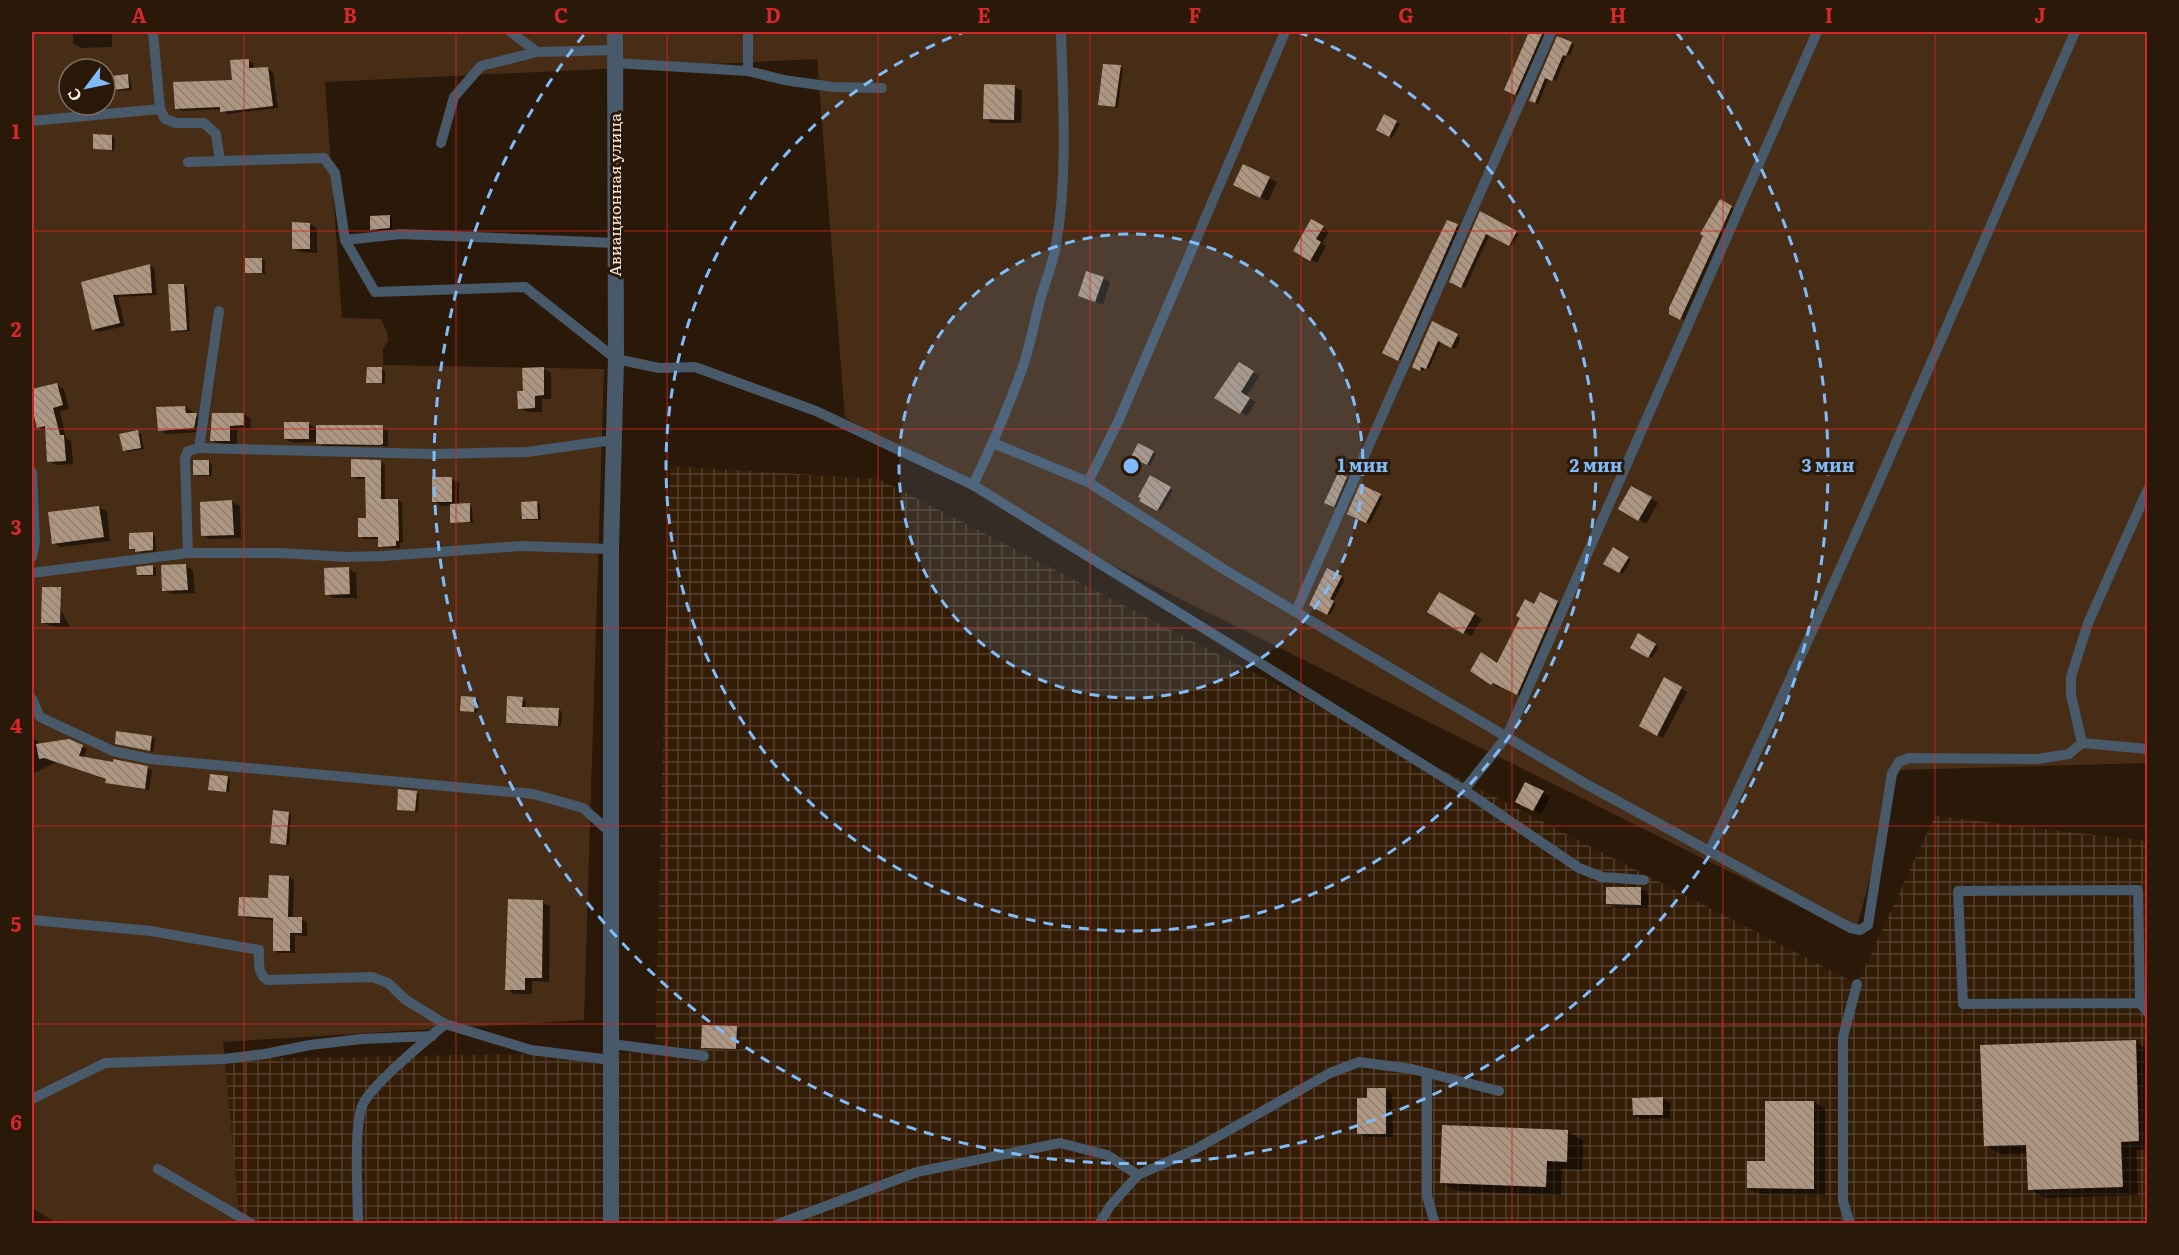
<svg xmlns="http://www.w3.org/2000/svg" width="2179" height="1255" font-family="Literata,serif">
  <defs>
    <pattern id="industrial-grid" width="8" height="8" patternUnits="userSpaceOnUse" patternTransform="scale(1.5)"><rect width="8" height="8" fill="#331d07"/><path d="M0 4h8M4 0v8" fill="none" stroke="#513e2b"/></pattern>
    <pattern id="building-back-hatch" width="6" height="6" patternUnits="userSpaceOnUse" patternTransform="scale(1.5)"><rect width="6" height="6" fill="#ad9682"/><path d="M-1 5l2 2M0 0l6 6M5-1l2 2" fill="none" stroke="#907e6f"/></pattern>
  </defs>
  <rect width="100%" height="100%" fill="#2a1808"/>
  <polygon fill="url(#industrial-grid)" points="670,466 879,479 1857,984 1935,816 2147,841 2147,1223 222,1224 224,1059 655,1052"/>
  <path fill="#472d16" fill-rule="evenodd" d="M32,32H2147V763L1899,770L1855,934L1038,528L845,418L817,59L325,82L342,318L381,319L387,332L388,341L383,348V365L604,369L584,1020L223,1042L240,1223H57L32,1208ZM69,69H105V105H69Z"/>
  <g fill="#0007">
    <polygon points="73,32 112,32 112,47 81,48 73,44"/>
    <polygon points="1525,32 1548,32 1519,95 1509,92 1530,34"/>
    <polygon points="1558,38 1574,45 1570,56 1567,55 1556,81 1549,78 1538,104 1531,100"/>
    <polygon points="248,60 253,63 254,70 268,69 273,72 278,108 227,114 222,109 182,111 176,108 234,82"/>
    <polygon points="1120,67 1123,69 1118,108 1103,106 1100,104"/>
    <polygon points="127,75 130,77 132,90 118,91 115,89"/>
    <polygon points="1015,87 1022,91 1021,123 992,123 985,118"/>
    <polygon points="1385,116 1400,124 1392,138 1378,130"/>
    <polygon points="112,136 115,138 114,151 94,148"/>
    <polygon points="1244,166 1277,182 1268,201 1242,189"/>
    <polygon points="1721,201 1735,209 1684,320 1670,313 1685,275"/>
    <polygon points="1481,213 1519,234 1512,246 1490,234 1465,288 1451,281"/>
    <polygon points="389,217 392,219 392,229 375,231 372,229"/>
    <polygon points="1311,221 1329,231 1322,244 1326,246 1317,263 1295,250"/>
    <polygon points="1448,222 1460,228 1402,361 1384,352"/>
    <polygon points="310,224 317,228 317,253 300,252 293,248"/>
    <polygon points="262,259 265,261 265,274 246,272"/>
    <polygon points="149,265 154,268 157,295 118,297 125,326 98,332 93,329 83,283"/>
    <polygon points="1103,278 1110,282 1103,305 1080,295"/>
    <polygon points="184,285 187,287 190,331 175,332 172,330"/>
    <polygon points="1433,323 1461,338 1455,349 1441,342 1429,369 1425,367 1423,371 1414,366"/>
    <polygon points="1239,364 1259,376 1246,397 1256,402 1247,416 1216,397"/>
    <polygon points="382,369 385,371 385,384 368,382"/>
    <polygon points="543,369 551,373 551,399 542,399 542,412 527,412 519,408 524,392"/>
    <polygon points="57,385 64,389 69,409 60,411 66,438 71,441 73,464 56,465 48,461 47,431 38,428 32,401 32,391"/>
    <polygon points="185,407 192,411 193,415 203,419 201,432 167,434 159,430"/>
    <polygon points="244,414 251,419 251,429 237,430 237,445 219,444 211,440"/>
    <polygon points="309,424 318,429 383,427 388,430 388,446 323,446 318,442 293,443 285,439"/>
    <polygon points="137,432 141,434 144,449 127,452 124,450"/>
    <polygon points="1139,445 1156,454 1150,466 1133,456"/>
    <polygon points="209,462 212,464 212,476 198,476 195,474"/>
    <polygon points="380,462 385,464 385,500 398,500 402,503 403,543 400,543 400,548 385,548 380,546 380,539 364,539 360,536 368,519 367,479 357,479 352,476"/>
    <polygon points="1339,475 1349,480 1337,508 1326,502"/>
    <polygon points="1150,477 1173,490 1161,511 1141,500"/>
    <polygon points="451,479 459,483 459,505 472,507 473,523 455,523 452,522 451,506 441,506 434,501"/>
    <polygon points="1361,486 1383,497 1370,524 1349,513"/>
    <polygon points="1632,488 1658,503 1646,524 1620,508"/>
    <polygon points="232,502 240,506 241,538 210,539 203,535 202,503"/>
    <polygon points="537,503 540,505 541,520 526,520 523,518"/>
    <polygon points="99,507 107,512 110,541 61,547 54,543"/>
    <polygon points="152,534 155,536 156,551 140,553 131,549"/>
    <polygon points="1613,549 1631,560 1623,574 1605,563"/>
    <polygon points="186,566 193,570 195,593 171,594 164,590"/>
    <polygon points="153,567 156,568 156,576 141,576 138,574"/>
    <polygon points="349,569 356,573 357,598 334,598 326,594"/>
    <polygon points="1328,570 1345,579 1333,602 1336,604 1330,615 1311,605"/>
    <polygon points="44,586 49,589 70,627 50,626 43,622"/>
    <polygon points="1440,594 1482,619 1471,636 1429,612"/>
    <polygon points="1541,594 1564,606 1524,698 1500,686 1499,688 1472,671 1498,664 1522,618 1534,606"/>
    <polygon points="1638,635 1658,647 1652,658 1632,647"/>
    <polygon points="1665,679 1687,692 1663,738 1641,725"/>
    <polygon points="476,699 479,701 477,713 462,710"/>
    <polygon points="522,699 526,701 525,709 559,710 562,712 561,726 510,724 507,722"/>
    <polygon points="152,737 155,739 153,752 120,745"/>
    <polygon points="32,739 38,741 39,745 68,740 87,749 83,758 147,768 152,770 149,790 111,784 107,782 107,780 57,762 32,774"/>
    <polygon points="227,777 230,779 229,792 210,789"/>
    <polygon points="416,792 419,794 418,812 398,809"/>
    <polygon points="1543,793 1550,797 1541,814 1524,806"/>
    <polygon points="288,813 291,815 289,845 275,844 272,842"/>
    <polygon points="289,877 294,880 293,919 301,919 307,922 307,936 295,935 295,953 279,953 274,950 274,920 245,918 240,915 270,900"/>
    <polygon points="1608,888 1641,889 1648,893 1648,908 1615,908 1608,903"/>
    <polygon points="542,902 550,906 549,982 532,981 532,994 514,994 507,989"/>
    <polygon points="737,1028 740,1029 739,1050 706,1049 703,1047"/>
    <polygon points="2135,1042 2148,1049 2148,1150 2136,1150 2138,1195 2045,1198 2029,1189 2028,1153 2001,1154 1985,1145"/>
    <polygon points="1385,1089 1392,1094 1393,1137 1366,1137 1358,1133 1369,1099"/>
    <polygon points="1663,1099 1670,1103 1670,1118 1641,1119 1634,1115"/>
    <polygon points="1814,1102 1825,1109 1825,1195 1760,1194 1749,1188"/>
    <polygon points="1568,1132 1583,1140 1582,1170 1562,1169 1561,1195 1457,1191 1441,1182"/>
  </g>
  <g fill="url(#building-back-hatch)">
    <polygon points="1529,32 1543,32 1515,95 1504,90"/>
    <polygon points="1557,36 1572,42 1566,56 1563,55 1552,81 1545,78 1535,103 1529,101"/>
    <polygon points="249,59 249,68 268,67 273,106 220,112 220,107 175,109 173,82 232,80 230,60"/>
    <polygon points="1103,64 1121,65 1115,107 1098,105"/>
    <polygon points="128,74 129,88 114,90 112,76"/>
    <polygon points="984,84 1015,85 1014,120 983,119"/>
    <polygon points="1384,114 1397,121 1389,137 1376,130"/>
    <polygon points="93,134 112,135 112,150 93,149"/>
    <polygon points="1243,164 1270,177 1260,198 1233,185"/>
    <polygon points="1720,199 1732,206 1680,320 1669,314 1669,308 1703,236 1700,234"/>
    <polygon points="1480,211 1517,231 1509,246 1486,234 1461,288 1449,282"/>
    <polygon points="390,215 390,228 370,230 370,216"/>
    <polygon points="1311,219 1324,226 1316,239 1321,242 1310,261 1293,251"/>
    <polygon points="1447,220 1458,224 1398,361 1382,353"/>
    <polygon points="292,222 310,223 310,249 292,249"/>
    <rect x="245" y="258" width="17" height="15"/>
    <polygon points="150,264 152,293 113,295 120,323 92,330 81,282"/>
    <polygon points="1086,271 1104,277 1095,302 1078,296"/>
    <polygon points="168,284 184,284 187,330 171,331"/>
    <polygon points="1432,321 1458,334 1451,348 1438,341 1426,369 1421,367 1420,371 1412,367"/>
    <polygon points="1239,362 1254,371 1241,392 1250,398 1240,414 1214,398"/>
    <polygon points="367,367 382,367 382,383 366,383"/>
    <polygon points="544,367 544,395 535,396 535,408 518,409 517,391 523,391 522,368"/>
    <polygon points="57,383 63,405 53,408 60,435 64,435 66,461 47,462 45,426 37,428 32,408 32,389"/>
    <polygon points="185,406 186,413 197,413 194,428 158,431 156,407"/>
    <polygon points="212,413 244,413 244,425 230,426 230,441 210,441"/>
    <rect x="284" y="422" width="25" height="17"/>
    <polygon points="316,425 383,425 383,444 381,445 316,444"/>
    <polygon points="138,430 141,448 123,451 119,434"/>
    <polygon points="1138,443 1154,451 1147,465 1131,457"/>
    <polygon points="351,459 381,460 381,499 398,499 399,541 396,541 396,546 378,547 378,537 358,537 358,518 366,518 365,477 351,477"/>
    <rect x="193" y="460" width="16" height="15"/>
    <polygon points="1338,473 1347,477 1334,507 1324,503"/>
    <polygon points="1150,475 1171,487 1157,511 1139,501 1141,498 1138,497"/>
    <rect x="432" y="477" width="20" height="25"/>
    <polygon points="1360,484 1381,494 1366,523 1347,514"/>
    <polygon points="1631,486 1652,497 1638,521 1618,509"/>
    <polygon points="232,500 234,535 201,536 200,502"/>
    <polygon points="537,501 538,519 522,519 521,502"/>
    <polygon points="470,503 470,522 450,523 450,504"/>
    <polygon points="99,506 104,537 52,544 48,512"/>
    <polygon points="153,532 153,550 135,552 135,549 129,549 129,533"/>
    <polygon points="1613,547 1629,557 1619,573 1603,564"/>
    <polygon points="186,564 188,590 162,591 161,565"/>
    <polygon points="153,565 153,575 137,575 136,567"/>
    <polygon points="349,567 350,594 325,595 324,568"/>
    <polygon points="1327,568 1342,576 1330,599 1334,601 1327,615 1309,605"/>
    <polygon points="42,587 61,587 60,623 41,623"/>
    <polygon points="1439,592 1475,613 1463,634 1427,612"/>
    <polygon points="1540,592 1558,601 1517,695 1493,683 1491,685 1470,671 1481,652 1497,663 1520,618 1516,616 1525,599 1534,604"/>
    <polygon points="1638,633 1656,644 1648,658 1630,648"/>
    <polygon points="1664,677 1682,687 1657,736 1639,726"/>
    <polygon points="461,696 476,697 474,712 460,711"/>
    <polygon points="507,696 523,697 522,707 559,708 558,726 506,723"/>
    <polygon points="116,731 152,736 150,751 115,744"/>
    <polygon points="69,739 83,745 79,756 113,762 113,759 148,766 145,789 105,783 106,779 44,758 39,759 36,744"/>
    <polygon points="210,774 228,776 226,792 208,790"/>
    <polygon points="1525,782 1544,791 1533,811 1515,802"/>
    <polygon points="398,789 417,791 415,811 397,810"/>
    <polygon points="273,810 289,812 286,845 270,843"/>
    <polygon points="269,875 289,876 288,917 302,917 302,933 290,933 290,951 273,951 273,918 238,916 239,897 268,898"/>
    <polygon points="1606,887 1641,887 1641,905 1606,904"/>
    <polygon points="508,899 543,900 542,978 525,978 525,990 505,990"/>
    <polygon points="702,1025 737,1026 736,1049 701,1048"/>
    <polygon points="2136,1040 2139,1141 2121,1142 2123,1187 2028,1190 2026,1145 1984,1146 1980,1045"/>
    <polygon points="1367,1088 1386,1088 1386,1134 1357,1134 1357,1098 1367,1098"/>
    <polygon points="1663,1097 1663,1115 1633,1115 1632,1098"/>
    <polygon points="1765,1101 1814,1101 1814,1189 1747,1188 1747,1161 1765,1161"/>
    <polygon points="1442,1125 1568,1130 1567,1162 1547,1161 1546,1187 1440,1183"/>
  </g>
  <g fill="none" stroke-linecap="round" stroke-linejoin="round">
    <g stroke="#48596a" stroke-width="10">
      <polyline points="153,32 160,109 165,119 176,123 204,123 216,134 220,161"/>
      <polyline points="511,32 537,52 615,50"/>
      <polyline points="615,63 748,71 784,80 833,87 882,88"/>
      <polyline points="748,71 748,32"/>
      <polyline points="32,121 160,109"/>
      <polyline points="441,143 454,97 481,66 537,52"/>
      <polyline points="188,162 324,158 335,173 345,240 401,234 615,243"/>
      <polyline points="345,240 375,292 525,287 616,359 659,368 695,367 816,411 973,485 1464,790 1579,868 1602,877 1644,880"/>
      <polyline points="993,443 1088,482 1225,570 1586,784 1819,911 1851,928 1860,930 1868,925 1892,773 1899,762 1909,758 2038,759 2069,754 2082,743 2148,749"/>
      <polyline points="199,448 432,454 527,452 613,440"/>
      <polyline points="32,472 35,541 32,557"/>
      <polyline points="1088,482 1118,422 1285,32"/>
      <path d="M973,485C991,448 1007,410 1021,372C1030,348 1034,322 1041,297C1046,279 1053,264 1056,245C1068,175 1063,102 1061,32"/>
      <polyline points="188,553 185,458 188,451 199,448 219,311"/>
      <polyline points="32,573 188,553 280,553 347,557 384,556 521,546 611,549"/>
      <polyline points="1296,611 1551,32"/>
      <polyline points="32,699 40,717 113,751 150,759 533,794 583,808 612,834"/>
      <polyline points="2082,743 2071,695 2071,677 2088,623 2148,489"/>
      <polyline points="1464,790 1507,736 1817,32"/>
      <path d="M1709,852C1839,582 1955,306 2075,32"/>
      <path d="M32,920L151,931L259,950C259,961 257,973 267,980L372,977L388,983L406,1000L445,1024L531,1050L611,1060"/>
      <polyline points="2140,1003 2138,890 1958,891 1963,1004 2140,1003 2148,1013"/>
      <polyline points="612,1044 704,1056"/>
      <polyline points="1427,1073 1427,1196 1435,1224"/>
      <polyline points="32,1099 105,1063 224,1059 265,1054 310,1045 361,1039 432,1036"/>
      <polyline points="158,1169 252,1224"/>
      <path d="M358,1224C358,1196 353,1126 363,1104C372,1084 427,1040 445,1024"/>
      <polyline points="778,1224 917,1172 1060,1143 1107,1155 1138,1175 1194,1150 1330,1073 1359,1062 1412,1069 1499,1091"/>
      <polyline points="1099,1224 1110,1206 1138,1175"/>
      <polyline points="1850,1224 1843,1201 1843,1037 1857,984"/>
    </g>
    <polyline stroke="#48596a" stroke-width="16" points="611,1224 611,549 616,359 615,32"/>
  </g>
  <path fill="none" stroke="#d62828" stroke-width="1.5" stroke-opacity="0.55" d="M244,32V1224M456,32V1224M667,32V1224M878,32V1224M1090,32V1224M1301,32V1224M1512,32V1224M1723,32V1224M1935,32V1224M32,231H2148M32,429H2148M32,628H2148M32,826H2148M32,1024H2148"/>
  <circle cx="1131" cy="466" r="232" fill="#81bcfa" fill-opacity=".12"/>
  <g fill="none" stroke="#81bcfa" stroke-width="3" stroke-dasharray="10 8">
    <circle cx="1131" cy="466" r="232"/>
    <path d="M1298 32A465 465 0 1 1 964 32"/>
    <path d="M1676 32A697 697 0 1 1 586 32"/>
  </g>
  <g text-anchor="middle" stroke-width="6" stroke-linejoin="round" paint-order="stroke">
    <g font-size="16" fill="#f9ece2" stroke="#2a1808">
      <text transform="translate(615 195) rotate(-90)" y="6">Авиационная улица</text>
    </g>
  </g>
  <circle cx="1131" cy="466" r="9" fill="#81bcfa" stroke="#2a1808" stroke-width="3"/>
  <g font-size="18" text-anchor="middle" font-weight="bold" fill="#81bcfa" stroke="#2a1808" stroke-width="6" stroke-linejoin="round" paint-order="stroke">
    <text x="1363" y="472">1 мин</text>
    <text x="1596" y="472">2 мин</text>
    <text x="1828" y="472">3 мин</text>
  </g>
  <rect width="2179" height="1255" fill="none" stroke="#2a1808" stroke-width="66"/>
  <g transform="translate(87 87) rotate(238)"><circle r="28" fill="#2a1808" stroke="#7d6d5f" stroke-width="1.5"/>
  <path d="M0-4.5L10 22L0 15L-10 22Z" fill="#81bcfa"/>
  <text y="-9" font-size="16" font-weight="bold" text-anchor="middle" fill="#f9ece2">С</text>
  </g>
  <rect x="33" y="33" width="2113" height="1189" fill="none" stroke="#d62828" stroke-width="2"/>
  <g font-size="20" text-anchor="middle" font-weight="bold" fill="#d62828">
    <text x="139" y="23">A</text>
    <text x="350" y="23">B</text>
    <text x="561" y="23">C</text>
    <text x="773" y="23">D</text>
    <text x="984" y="23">E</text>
    <text x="1195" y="23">F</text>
    <text x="1406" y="23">G</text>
    <text x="1618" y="23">H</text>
    <text x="1829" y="23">I</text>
    <text x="2040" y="23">J</text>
    <text x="16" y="139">1</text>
    <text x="16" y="337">2</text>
    <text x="16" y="535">3</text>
    <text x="16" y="733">4</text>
    <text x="16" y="932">5</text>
    <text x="16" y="1130">6</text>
  </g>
</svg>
